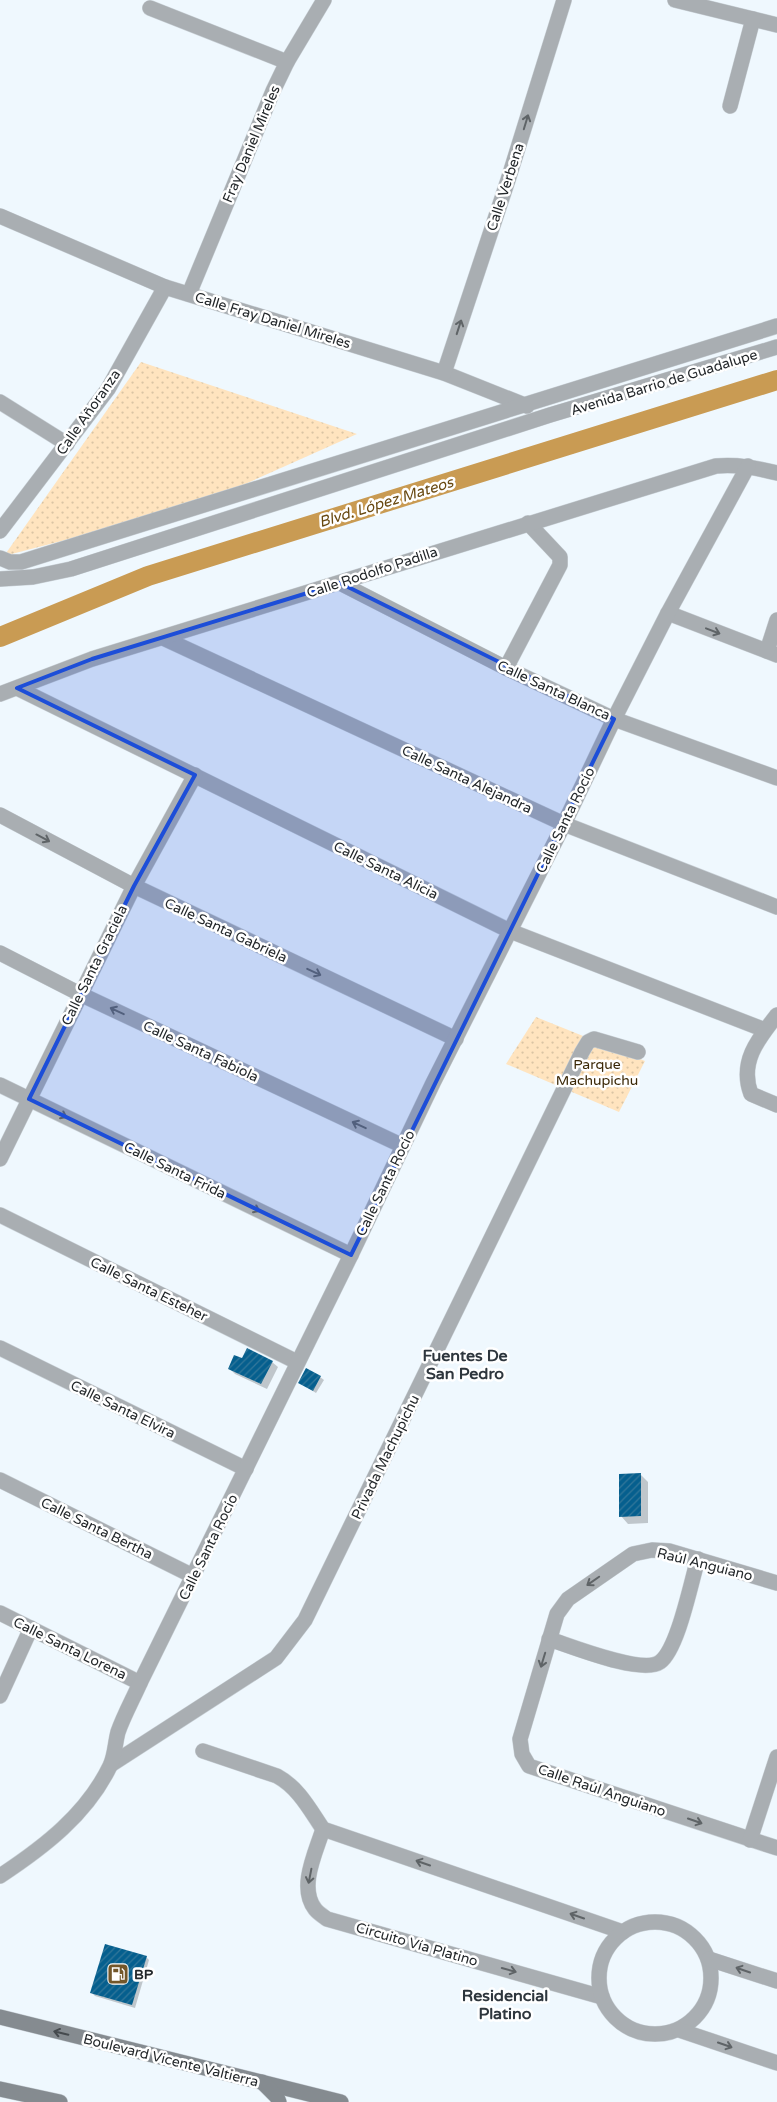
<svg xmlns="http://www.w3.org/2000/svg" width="777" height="2102" font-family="'Varela Round',sans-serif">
  <defs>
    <pattern id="park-dots" width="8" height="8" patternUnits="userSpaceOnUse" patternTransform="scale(1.25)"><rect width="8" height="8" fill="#ffe4bf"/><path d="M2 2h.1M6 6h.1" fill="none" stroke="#dac4a4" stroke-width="1.8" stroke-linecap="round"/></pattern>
    <pattern id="building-hatch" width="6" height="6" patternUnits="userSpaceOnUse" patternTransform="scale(1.25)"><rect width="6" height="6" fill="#055f8e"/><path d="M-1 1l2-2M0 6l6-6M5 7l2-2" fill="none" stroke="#33779a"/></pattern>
  </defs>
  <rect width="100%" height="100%" fill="#eff8fe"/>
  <g fill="url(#park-dots)">
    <polygon points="141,362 357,434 196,506 4,556"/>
    <polygon points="536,1017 645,1061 619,1112 506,1064"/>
  </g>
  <g fill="#0003">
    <polygon points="243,1360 272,1362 278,1367 267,1389 235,1374 229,1368"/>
    <polygon points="320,1377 324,1380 316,1393 300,1383"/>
    <polygon points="641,1475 648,1482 648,1523 628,1524 621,1516"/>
    <polygon points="146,1957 149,1960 135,2008 95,1996 92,1993"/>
  </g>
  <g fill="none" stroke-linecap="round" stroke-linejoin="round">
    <polyline stroke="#c99b53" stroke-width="20" points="0,637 148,576 777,380"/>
  </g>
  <g fill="url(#building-hatch)">
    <polygon points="247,1348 273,1361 261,1384 228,1369 234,1355 242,1358"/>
    <polygon points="306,1368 321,1376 313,1391 298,1383"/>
    <polygon points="641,1473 641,1516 619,1517 619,1474"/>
    <polygon points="105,1944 147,1956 132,2005 90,1993"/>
  </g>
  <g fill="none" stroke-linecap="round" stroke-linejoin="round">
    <g stroke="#cad2d8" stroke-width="16">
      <g id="minor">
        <polyline points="675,0 777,25"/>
        <polyline points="150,8 287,62"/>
        <polyline points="730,106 753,19"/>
        <polyline points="0,216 165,287 444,373 527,406"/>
        <polyline points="189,294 273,91 287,62 324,0"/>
        <polyline points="444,373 508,180 564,0"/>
        <polyline points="0,402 67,444"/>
        <polyline points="0,531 108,389 165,287"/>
        <polyline points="0,558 10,562 21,562 777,326"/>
        <polyline points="0,579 33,577 71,569 550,415 777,347"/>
        <polyline points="340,583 506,668 614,719 777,778"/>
        <polyline points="668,613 777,655"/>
        <polyline points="163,638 564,824 777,907"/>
        <polyline points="767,651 777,620"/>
        <polyline points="506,668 560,565 560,557 528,523"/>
        <polyline points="17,688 510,931 765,1030"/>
        <path d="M0,694L92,659L716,466C738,464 756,468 777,473"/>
        <polyline points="0,815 134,886 456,1039"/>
        <polyline points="0,953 80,994 403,1146"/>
        <path d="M777,1015C758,1039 739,1062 751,1094L777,1105"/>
        <polyline points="0,1085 351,1255"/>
        <polyline points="0,1159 134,886 195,775"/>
        <polyline points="0,1215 297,1362"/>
        <polyline points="0,1348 246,1469"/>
        <polyline points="0,1480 193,1576"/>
        <polyline points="777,1583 669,1551 652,1550 633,1554 568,1599 557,1614 520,1739 522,1754 529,1766 777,1848"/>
        <polyline points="0,1613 140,1683"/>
        <path d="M549,1639C571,1646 642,1675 660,1662C678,1649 691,1582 698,1559"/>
        <polyline points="0,1696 31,1628"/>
        <path d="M203,1751L277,1776C299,1788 310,1810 323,1829L623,1932"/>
        <polyline points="112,1764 276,1658 305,1620 582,1052 588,1042 594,1039 638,1052"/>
        <path d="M323,1829C316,1852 298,1887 315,1909C318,1913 323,1916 327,1919L602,1997"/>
        <polyline points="750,1840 777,1757"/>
        <path d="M0,1876C44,1847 87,1814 110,1766C115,1756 115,1743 118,1732C124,1715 133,1699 140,1683L351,1255L433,1083L564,824L614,719L668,613L748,466"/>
        <circle cx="655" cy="1978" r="56"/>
        <polyline points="709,1959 777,1981"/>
        <polyline points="679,2030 777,2063"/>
      </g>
    </g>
    <g stroke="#cad2d8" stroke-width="16">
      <g id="secondary">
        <polyline points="0,2017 341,2102"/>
        <polyline points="262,2082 277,2097 279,2102"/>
        <polyline points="0,2089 60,2102"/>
      </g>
    </g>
    <use href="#minor" stroke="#a9aeb2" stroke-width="15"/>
    <use href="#secondary" stroke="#858b90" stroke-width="15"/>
  </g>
  <defs><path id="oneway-shaft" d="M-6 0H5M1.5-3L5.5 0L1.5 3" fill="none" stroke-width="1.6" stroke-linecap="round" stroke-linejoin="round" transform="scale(1.25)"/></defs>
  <g stroke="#5f6467">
    <use href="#oneway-shaft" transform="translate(526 122) rotate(-73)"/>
    <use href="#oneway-shaft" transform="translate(459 327) rotate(-72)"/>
    <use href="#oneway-shaft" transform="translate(713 631) rotate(21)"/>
    <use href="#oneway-shaft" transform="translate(43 838) rotate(28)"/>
    <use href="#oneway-shaft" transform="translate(314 972) rotate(25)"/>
    <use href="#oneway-shaft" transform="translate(117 1011) rotate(-155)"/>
    <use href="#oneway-shaft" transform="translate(60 1114) rotate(26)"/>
    <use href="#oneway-shaft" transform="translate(359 1125) rotate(-155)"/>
    <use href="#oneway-shaft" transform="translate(253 1208) rotate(26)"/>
    <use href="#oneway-shaft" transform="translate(593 1581) rotate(145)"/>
    <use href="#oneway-shaft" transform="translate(543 1660) rotate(107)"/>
    <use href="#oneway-shaft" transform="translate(695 1821) rotate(19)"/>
    <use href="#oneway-shaft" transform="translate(423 1863) rotate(-161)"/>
    <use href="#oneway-shaft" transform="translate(310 1876) rotate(101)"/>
    <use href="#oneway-shaft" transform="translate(577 1916) rotate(-161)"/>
    <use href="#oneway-shaft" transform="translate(509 1970) rotate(16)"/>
    <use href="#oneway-shaft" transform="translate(743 1970) rotate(-161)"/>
    <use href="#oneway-shaft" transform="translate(725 2045) rotate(19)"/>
  </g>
  <use stroke="#454a4e" href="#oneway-shaft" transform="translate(61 2033) rotate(-167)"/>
  <path fill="#1d4ed8" fill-opacity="0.2" stroke="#1d4ed8" stroke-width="4" stroke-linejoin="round" d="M340,583L614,719L351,1255L29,1099L134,886L195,775L17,688L92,659Z"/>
  <defs>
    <g id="fuel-square" transform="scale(1.125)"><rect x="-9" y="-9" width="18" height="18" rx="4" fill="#73572a" stroke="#fff"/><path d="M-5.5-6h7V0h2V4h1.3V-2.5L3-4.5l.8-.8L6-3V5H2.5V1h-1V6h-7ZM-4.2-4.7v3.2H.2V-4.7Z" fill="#fff"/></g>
  </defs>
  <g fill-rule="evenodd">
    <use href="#fuel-square" x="118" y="1974"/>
  </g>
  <g text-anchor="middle" stroke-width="5" stroke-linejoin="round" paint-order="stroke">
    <g font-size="14" fill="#23272a" stroke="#fff">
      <text transform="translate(251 144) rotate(-67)" y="5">Fray Daniel Mireles</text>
      <text transform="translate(505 187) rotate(-72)" y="5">Calle Verbena</text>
      <text transform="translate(273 320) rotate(17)" y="5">Calle Fray Daniel Mireles</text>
      <text transform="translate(664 382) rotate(-17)" y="5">Avenida Barrio de Guadalupe</text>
      <text transform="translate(88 412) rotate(-55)" y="5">Calle Añoranza</text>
      <text transform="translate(372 572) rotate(-18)" y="5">Calle Rodolfo Padilla</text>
      <text transform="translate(554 690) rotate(25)" y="5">Calle Santa Blanca</text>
      <text transform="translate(467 779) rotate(25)" y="5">Calle Santa Alejandra</text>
      <text transform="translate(565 820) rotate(-64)" y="5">Calle Santa Rocío</text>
      <text transform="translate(386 870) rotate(26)" y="5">Calle Santa Alicia</text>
      <text transform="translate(226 930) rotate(25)" y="5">Calle Santa Gabriela</text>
      <text transform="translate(94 965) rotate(-64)" y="5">Calle Santa Graciela</text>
      <text transform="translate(201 1051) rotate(25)" y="5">Calle Santa Fabiola</text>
      <text transform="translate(175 1170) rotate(26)" y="5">Calle Santa Frida</text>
      <text transform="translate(385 1183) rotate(-64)" y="5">Calle Santa Rocío</text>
      <text transform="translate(149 1289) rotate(26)" y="5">Calle Santa Esteher</text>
      <text transform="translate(123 1409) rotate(26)" y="5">Calle Santa Elvira</text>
      <text transform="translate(385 1457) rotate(-64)" y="5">Privada Machupichu</text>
      <text transform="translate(97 1528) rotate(26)" y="5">Calle Santa Bertha</text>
      <text transform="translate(208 1547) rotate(-64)" y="5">Calle Santa Rocío</text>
      <text transform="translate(705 1564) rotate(14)" y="5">Raúl Anguiano</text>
      <text transform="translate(70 1648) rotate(26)" y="5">Calle Santa Lorena</text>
      <text transform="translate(602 1790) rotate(19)" y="5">Calle Raúl Anguiano</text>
      <text transform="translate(417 1944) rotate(16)" y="5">Circuito Vía Platino</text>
      <text transform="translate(171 2060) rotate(14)" y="5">Boulevard Vicente Valtierra</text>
    </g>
    <g font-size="14" fill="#3b2807" stroke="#fff">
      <text x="597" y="1069">Parque<tspan x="597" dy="16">Machupichu</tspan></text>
    </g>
    <g font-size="14" font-weight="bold" fill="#23272a" stroke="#fff" text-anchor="start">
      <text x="134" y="1979">BP</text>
    </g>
    <g font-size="15" font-style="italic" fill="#684810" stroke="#fff">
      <text transform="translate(386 502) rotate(-17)" y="5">Blvd. López Mateos</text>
    </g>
    <g font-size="16" font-weight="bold" fill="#2e363d" stroke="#fff">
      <text x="465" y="1361">Fuentes De<tspan x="465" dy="18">San Pedro</tspan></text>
      <text x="505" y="2001">Residencial<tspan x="505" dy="18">Platino</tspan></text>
    </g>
  </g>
</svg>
